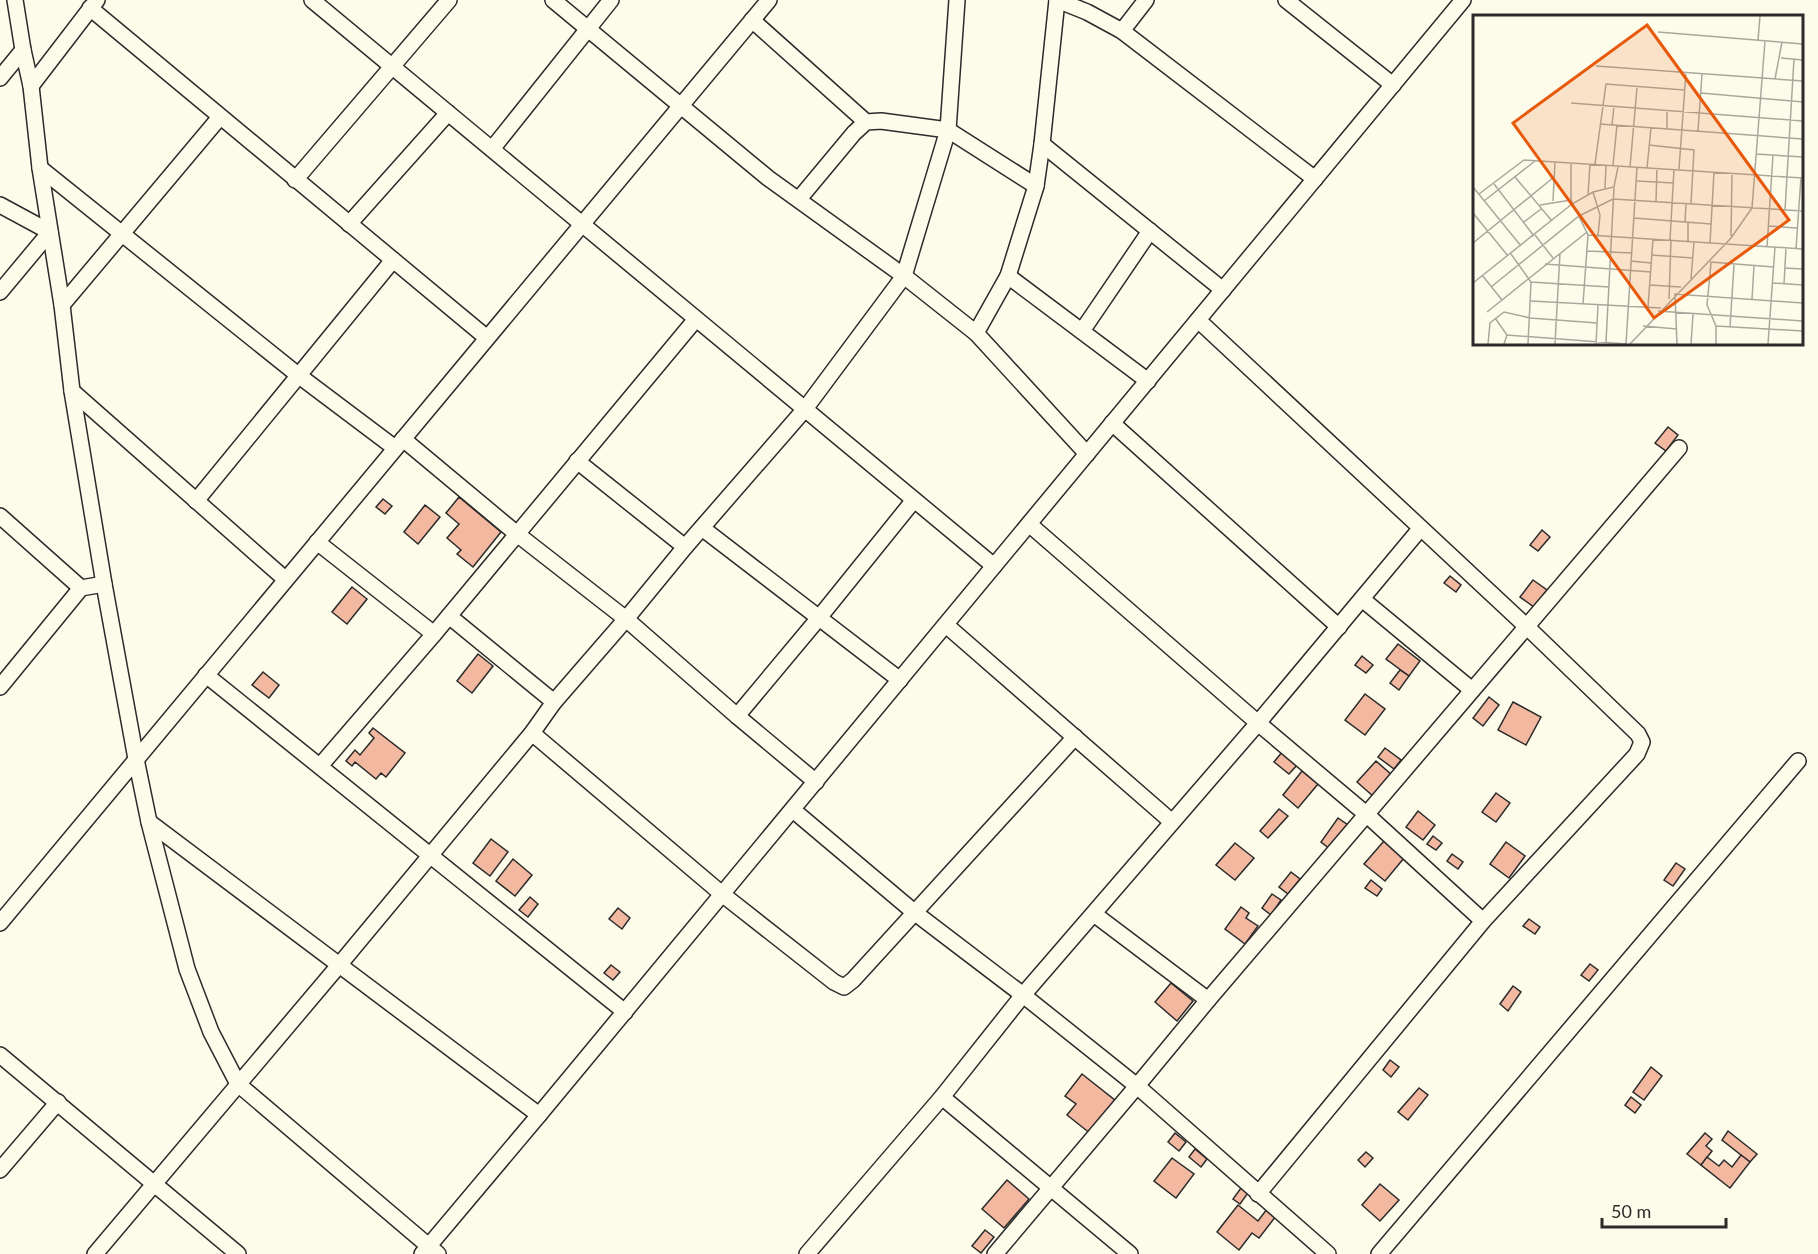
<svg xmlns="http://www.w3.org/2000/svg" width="1818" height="1254" font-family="Lato,sans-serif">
  <rect width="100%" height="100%" fill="#fdfbea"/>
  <g fill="#f2b8a0" stroke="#2b2b2b" stroke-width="1.5">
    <polygon points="1668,427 1678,435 1666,451 1655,443"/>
    <polygon points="459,497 501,532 473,567 457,554 461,550 447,538 459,524 446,513"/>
    <polygon points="383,499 392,506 385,514 376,507"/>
    <polygon points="425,505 440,517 418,544 404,532"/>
    <polygon points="1542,530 1550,537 1538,551 1530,545"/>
    <polygon points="1450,576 1461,585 1456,592 1444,583"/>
    <polygon points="1533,580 1547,590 1534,607 1520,597"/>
    <polygon points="352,587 367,599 347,624 332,612"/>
    <polygon points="1398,644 1420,661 1409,676 1386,659"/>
    <polygon points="478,654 493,666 472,693 457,681"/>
    <polygon points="1362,656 1373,665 1366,673 1355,665"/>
    <polygon points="1400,670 1409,676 1399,690 1390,683"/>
    <polygon points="263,672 279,685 269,698 252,685"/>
    <polygon points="1365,694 1385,709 1365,735 1345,720"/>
    <polygon points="1489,697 1499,705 1483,726 1473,718"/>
    <polygon points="1513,702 1541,717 1526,745 1498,730"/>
    <polygon points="373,728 405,753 386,777 381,773 376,779 355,762 352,766 346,761 355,750 360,755 374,738 369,733"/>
    <polygon points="1385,748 1401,760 1394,769 1378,757"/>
    <polygon points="1282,752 1298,764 1289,774 1274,762"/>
    <polygon points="1376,761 1393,776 1374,797 1357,782"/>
    <polygon points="1302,771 1318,784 1298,808 1283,795"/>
    <polygon points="1496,793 1510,803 1496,822 1482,812"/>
    <polygon points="1279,809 1288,816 1268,838 1260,831"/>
    <polygon points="1418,811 1435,825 1423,840 1406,827"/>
    <polygon points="1338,818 1348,825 1330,849 1321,842"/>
    <polygon points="1433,836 1442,843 1436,850 1427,844"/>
    <polygon points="491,839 508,852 490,876 473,863"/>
    <polygon points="1384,841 1404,858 1385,881 1364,864"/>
    <polygon points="1506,842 1525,856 1509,878 1490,864"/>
    <polygon points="1235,843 1254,858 1235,880 1216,865"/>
    <polygon points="1452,854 1463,862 1458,869 1447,861"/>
    <polygon points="513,859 532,875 515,896 496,881"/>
    <polygon points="1676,863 1685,869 1673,886 1664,880"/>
    <polygon points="1291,872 1300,879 1288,894 1279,887"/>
    <polygon points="1371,880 1382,889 1377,896 1365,888"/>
    <polygon points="1272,894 1281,900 1271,915 1262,908"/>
    <polygon points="530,897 538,904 528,917 519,910"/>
    <polygon points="1241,907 1249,913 1246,918 1258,926 1245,944 1225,929"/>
    <polygon points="618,908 630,918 622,929 609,919"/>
    <polygon points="1529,919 1540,927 1535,934 1523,926"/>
    <polygon points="1590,964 1598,970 1589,981 1581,975"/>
    <polygon points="611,965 620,972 613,980 604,973"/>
    <polygon points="1171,983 1193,1001 1177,1021 1155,1002"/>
    <polygon points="1513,986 1521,992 1508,1011 1500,1004"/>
    <polygon points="1390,1060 1399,1067 1391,1077 1383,1070"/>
    <polygon points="1651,1067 1662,1076 1644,1100 1633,1092"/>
    <polygon points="1082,1074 1116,1101 1091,1134 1067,1115 1076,1104 1065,1096"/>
    <polygon points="1419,1088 1428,1095 1408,1120 1398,1112"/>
    <polygon points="1631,1097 1641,1105 1635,1113 1625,1105"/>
    <polygon points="1728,1131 1757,1154 1750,1162 1722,1140"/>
    <polygon points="1175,1133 1186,1142 1179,1151 1168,1142"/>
    <polygon points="1705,1133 1712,1139 1706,1146 1712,1151 1701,1165 1687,1154"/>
    <polygon points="1195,1149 1207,1159 1201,1167 1189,1157"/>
    <polygon points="1366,1152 1373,1158 1365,1167 1358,1160"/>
    <polygon points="1741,1155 1750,1162 1730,1188 1701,1165 1707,1157 1719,1166 1724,1160 1732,1167"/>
    <polygon points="1172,1158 1194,1174 1176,1198 1154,1181"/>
    <polygon points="1007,1180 1029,1199 1004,1228 982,1209"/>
    <polygon points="1380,1184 1399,1200 1380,1221 1362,1205"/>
    <polygon points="1241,1188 1248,1193 1240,1204 1233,1199"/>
    <polygon points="1238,1205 1258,1221 1267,1209 1276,1216 1259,1238 1252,1233 1239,1250 1217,1232"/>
    <polygon points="985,1230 994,1237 981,1253 972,1246"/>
  </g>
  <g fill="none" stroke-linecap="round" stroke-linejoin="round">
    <g stroke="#2b2b2b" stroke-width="18">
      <g id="minor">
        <polyline points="15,0 23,50 31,86 40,168 62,305 72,391 104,584 136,759 149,822 187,969 211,1032 238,1084 438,1254"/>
        <polyline points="312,0 994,566"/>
        <polyline points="553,0 768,178 904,276 976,333"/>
        <polyline points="1057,0 1042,144 1036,186 1008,276 976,333 1087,454"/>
        <polyline points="1057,0 1087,12 1122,31 1315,179"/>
        <polyline points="1286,0 1393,85"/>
        <polyline points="90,8 487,338"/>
        <polyline points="752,20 866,122"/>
        <polyline points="1122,31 1146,0"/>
        <polyline points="0,78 23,50"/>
        <polyline points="31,86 97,0"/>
        <polyline points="1042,144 1223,290"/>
        <polyline points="492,149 611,0"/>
        <polyline points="40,168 298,375 395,448"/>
        <polyline points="295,180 449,0"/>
        <polyline points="799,199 854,133 866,122 881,121 948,130 1036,186"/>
        <polyline points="0,205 50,232 0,292"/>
        <polyline points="349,224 448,113"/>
        <polyline points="1008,276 1148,381"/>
        <polyline points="62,305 220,117"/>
        <polyline points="1198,320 1526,626 1638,734 1642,742 1637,754 1483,921 1258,1194"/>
        <polyline points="1082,331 1150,231"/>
        <polyline points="72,391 285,579"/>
        <polyline points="1112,423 1339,627"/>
        <polyline points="403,439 517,534 626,619 737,716 816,782"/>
        <polyline points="577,461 685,547"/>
        <polyline points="196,501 393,260"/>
        <polyline points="0,516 81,588"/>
        <polyline points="1029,524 1258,723 1366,814 1483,921"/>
        <polyline points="702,528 900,680"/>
        <polyline points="317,542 434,634"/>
        <polyline points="1362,599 1472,690"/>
        <polyline points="449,616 554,702"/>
        <polyline points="946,625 1172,822"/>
        <polyline points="206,675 625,1012"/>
        <polyline points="0,687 81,588 104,584"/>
        <polyline points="737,716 818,619 914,500"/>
        <polyline points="532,733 722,894 834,982 844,987 853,980 1075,737"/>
        <polyline points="320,766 434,634 696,319"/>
        <polyline points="793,810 914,912 1023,995 1137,1086 1328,1254"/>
        <polyline points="149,822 539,1115"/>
        <polyline points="1094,914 1208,1000"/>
        <polyline points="0,923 769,0"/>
        <polyline points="0,1055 238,1254"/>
        <polyline points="942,1097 1130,1254"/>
        <polyline points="0,1170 58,1102"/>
        <polyline points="95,1254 340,964 532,733 554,702 626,619 685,547 805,409 904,276 948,130 957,0"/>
        <polyline points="422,1254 539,1115 1463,0"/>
        <polyline points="807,1254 942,1097 1023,995 1258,723 1420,529"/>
        <polyline points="995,1254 1137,1086 1208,1000 1679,448"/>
        <polyline points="1379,1254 1798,761"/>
      </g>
    </g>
    <use href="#minor" stroke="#fdfbea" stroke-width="15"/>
  </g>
  <g transform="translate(1473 15)">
    <rect width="330" height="330" fill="#fdfbea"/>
    <path fill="none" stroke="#a9a89e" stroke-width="1.5" d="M185,17L330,29M285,25L287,1M308,43L330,45M123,51L330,66M302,64L309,27M228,78L330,87M98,88L330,106M127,109L330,124M139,110L141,91M194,114V95M225,116L229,59M176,130L221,135L218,189M283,139L330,142M98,148V185L115,220L110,289M122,149L133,69L211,75M140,150L144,110M157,152L164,73M174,153L178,113M206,154L213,57M42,162L79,206M164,166L201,168M21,169L61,221M0,172L48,231M132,173L133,150M120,177L127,200L125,220M6,179L51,145L330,163M115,180L117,149M11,186L62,146M80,186L82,147M183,186L184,153M67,190L98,185M312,195L321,44M0,198L35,241M161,203L238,209M51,207L68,194M212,207L213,189M295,211L324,213M62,220L80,243M115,220L330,234M258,221L259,158M197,225L201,154M215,226V207M0,228L81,162M237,228L241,157M294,232L300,140M323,234L328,162M114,236L159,238M38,239L58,267L55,329M178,240L220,243M158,246L178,248M237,247L301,252M238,248L234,290L243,311V329M72,249L178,257M312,253L330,254M9,260L29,285M218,264L221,227M58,267L136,272M0,268L99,189L120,177L141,172L145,152M300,268L330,270M311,269L313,233M177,270L208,272M18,272L106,201L140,184L330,196M196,284L198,225M279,284L281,251M58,286L188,293M175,292L180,224M185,296L330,306M14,297L114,217M22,303L34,320M170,311L204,314M243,311L330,316M257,312L261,250M133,327L141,173M15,329L17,308L31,297L57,303L124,308M31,329L34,320L153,329M82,329L87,238M123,329L125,290M153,329L164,152M157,329L258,223L279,193L292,26M204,329L202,279L330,288M218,329L220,299M295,329L302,232"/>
    <path fill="#e8590c" fill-opacity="0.15" stroke="#e8590c" stroke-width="3" d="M174,10L316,205L181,303L40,108Z"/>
    <rect width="330" height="330" fill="none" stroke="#2b2b2b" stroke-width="3"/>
  </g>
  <path d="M1602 1218v9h124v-9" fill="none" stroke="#2b2b2b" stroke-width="3"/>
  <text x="1611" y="1218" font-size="18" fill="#2b2b2b" stroke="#fdfbea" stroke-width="4.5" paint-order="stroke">50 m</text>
</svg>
